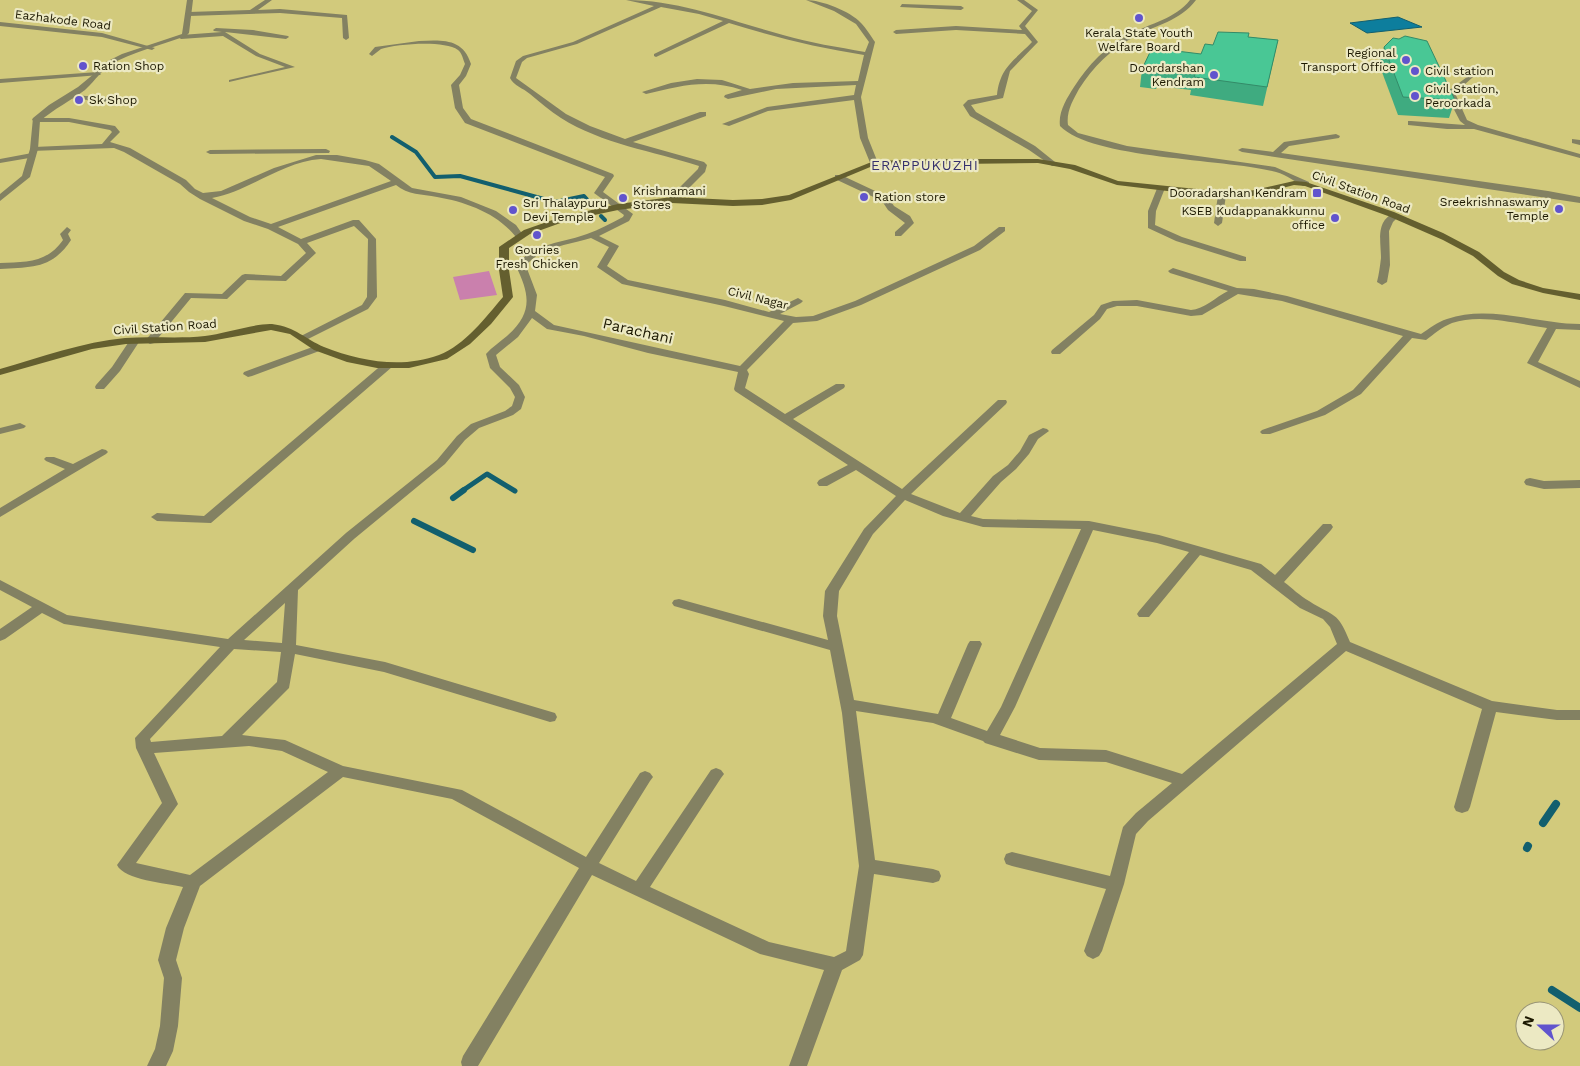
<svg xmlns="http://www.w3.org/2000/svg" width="1580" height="1066" font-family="'Work Sans',sans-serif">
  <rect width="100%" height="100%" fill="#d2ca7c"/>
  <polygon fill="#ca80ad" points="489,271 497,295 460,300 453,277"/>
  <polygon fill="#0d7e9d" stroke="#125f6e" points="1398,17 1422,27 1367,33 1350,23"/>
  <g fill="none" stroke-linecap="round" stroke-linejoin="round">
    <g stroke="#125f6e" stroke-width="4">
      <polyline points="392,137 416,152 435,177 460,176 555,202 584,196 594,207"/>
      <polyline points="601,216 605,220"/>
    </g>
    <polyline stroke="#125f6e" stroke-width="5" points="462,491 487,474 515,491"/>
    <g stroke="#125f6e" stroke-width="6">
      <polyline points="453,498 464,490"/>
      <polyline points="414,521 473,550"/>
    </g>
    <g stroke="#125f6e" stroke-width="8">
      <polyline points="1543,823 1556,804"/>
      <polyline points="1527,848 1528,846"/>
      <polyline points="1552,990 1580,1008"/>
    </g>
    <g fill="#838162" fill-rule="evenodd">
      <polygon points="265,0 272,0 258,10 280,9 347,15 349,38 346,40 343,38 342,18 280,13 189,16 186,14 189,12 250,10"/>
      <path d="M626,0C680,0 731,21 783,35C810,43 838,47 865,52L869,42L856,24L834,11L806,0C821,0 850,11 861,23C866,28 871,36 875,42L861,97L868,138L878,163L871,165L860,138L854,100L768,111L729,126L722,124L767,107L854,95L856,85L776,89L728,99L724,97L725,95L742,90C709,78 678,86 646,94L642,92L671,83L697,79L722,80L750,89L793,83L858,81L864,55C818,48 774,37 729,23L656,57L654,56V54L723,21L699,14L661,7L577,44L527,58L522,62L516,78L566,114L590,126L625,139L700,112H706V116L633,142L704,162L707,165L705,172L675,202H669V198L698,169L699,166C653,151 602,144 561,118C550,111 540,102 530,94C523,88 514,86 510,78L516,61L523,56L573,42L654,6Z"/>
      <path d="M1017,0H1024L1038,10L1025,26L1038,42L1010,71L1003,98L971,105L976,112L1035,146L1055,162V166H1052L1029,150L970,116L963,105L968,100L997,95C1000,67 1014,61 1032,42L1025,34L956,30L896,34L893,32L896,30L956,26L1022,30L1019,26L1032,11Z"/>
      <path d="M1190,0H1196C1180,21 1156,25 1134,37C1111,49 1093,67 1079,89C1073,100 1066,112 1068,125L1078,133L1127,146L1275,167L1309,182V186H1303C1293,180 1283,173 1272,171C1224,159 1092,159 1060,126C1058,112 1067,98 1074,87C1088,65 1106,46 1130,34C1151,23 1175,19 1190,0Z"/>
      <polygon points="902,4 961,6 964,8 961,10 900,7"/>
      <polygon points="0,22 102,33 155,48 152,50 102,37 0,26"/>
      <polygon points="216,28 253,30 288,36 289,37 286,39 225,32 260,54 295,67 229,82 229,80 285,67 256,56 223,36 181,39 178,37 181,35 222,32 214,31 213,30"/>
      <path d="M419,41C442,40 463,38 471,64L466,76L459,85L463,108L471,119L613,174L614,176L603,192L633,214L629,221L599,236L619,246L607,266L628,280L725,300L769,312L798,298L803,301L801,303L780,314L796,317L813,316L855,301L974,246L999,227H1005V231L980,250L861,305L817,321L793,323L747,370L749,374L745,388L785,414L836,384H844L845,386L844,388L793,419L902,489L998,400H1006L1007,402L1006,404L911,494L960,513L993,476L1008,465L1020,451L1029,435L1043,428L1047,429L1049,431L1038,439L1029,454L1016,469L1001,482L971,516L983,519L1089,521L1159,535L1261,564L1275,575L1323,524H1331L1333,527L1331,530L1284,582C1292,588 1300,596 1309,601C1335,618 1337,610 1350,642L1492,701L1557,710H1580V720H1557L1496,712L1470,807L1468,811L1462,813L1456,811L1454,807L1482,709L1346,651L1148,821L1136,834L1124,884L1102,951L1099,956L1093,959L1087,956L1084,951L1106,889L1012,866L1006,864L1004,859L1006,854L1012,852L1110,876L1123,827L1136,813L1172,783L1106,762L1039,760L985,743L983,741L933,723L856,711L875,860L933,869L939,871L941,876L939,881L933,883L874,874L863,955L860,960L842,970L807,1066H789L824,970L760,954L592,875L478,1066H462L461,1062L463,1056L579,868L452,799L343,777L200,886L184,928L176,960L182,978L178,1026L173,1051L166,1066H147L155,1049L160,1026L164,978L158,960L166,928L183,887C166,883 124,880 117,865L162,803L136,748L135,738L220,647L64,624L42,613L5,639L0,641V629L32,607L0,590V580L67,615L228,639L346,533L437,460L457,436L471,424L505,411L512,406L515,397L510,388L490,368L486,354C492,347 500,342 507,336C533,313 530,295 516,266C532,243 563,243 587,234C599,230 611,223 623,217L624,215L594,193L605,177L465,123L455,108L451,85L460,75L465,64C463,59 462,53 458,50C444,40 397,44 381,49C378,51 375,54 372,56L369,54L375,47ZM591,238L609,247L597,267L622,284L724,306L784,321L740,366L554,325L535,311L537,295L526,266C538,248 571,244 591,238ZM532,318L547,329L584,336L648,353L738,372L734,389L735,391L848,465L819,480L817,483L819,486H827L856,470L896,496L864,529L825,591L823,616L828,640L679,599L674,600L672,603L674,606L830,650L842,713L859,866L846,951L834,957L769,942L650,887L721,778L724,774L721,770L716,768L711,770L636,881L599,863L650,781L653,777L650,773L645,771L640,773L586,857L462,790L343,766L285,740L242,735L289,688L295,654L384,672L550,722L555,721L557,717L555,713L385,662L296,645L298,590L354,539L445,464L465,440L479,428L513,415L521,409L525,397L519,385L500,367L496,355L518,337ZM905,500L943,516L983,527L1081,529L1001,707L987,731L951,718L982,644L980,641H970L968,644L938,714L854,700L837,616L839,591L873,534ZM1093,530L1157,543L1189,552L1139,611L1137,614L1139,617H1149L1200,555L1251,570L1300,608L1323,619L1330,627L1337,644L1182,774L1106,750L1040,748L1000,735L1015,707ZM285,603L282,643L244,640ZM234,649L281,652L277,682L222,736L151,742L150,739ZM249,746L282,751L328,772L190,875L136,863L178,804L154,753Z"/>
      <polygon points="98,72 101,74 100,75 0,83 0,79"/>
      <polygon points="1471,74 1474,76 1473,77 1455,93 1467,120 1478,125 1580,154 1580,158 1474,129 1447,129 1408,125 1408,121 1411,121 1465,125 1460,121 1447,96 1447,92"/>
      <polygon points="67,94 124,100 128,102 124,104 70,98 67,98"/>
      <path d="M33,118H69L115,126L120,132L110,142L130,148L186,180L195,189L203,193L221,191L274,168L316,155H337L365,160L379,164L412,188L461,197L496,211L516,225L523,235L519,238L516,237C497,213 466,202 437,197C422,194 408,195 396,185L278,227L301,239L353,220H359L376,239L377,297L368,309L308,339L304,340L299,337L362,305L367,297L368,239L354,226L307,243L316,253L286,281L247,280L227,299L191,298L154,343L150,344L145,341L185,293L222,294L242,275L245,274L281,276L306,253L298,244L268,229L244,221L200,199L189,192L180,184L124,152L114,148L31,151L30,149L34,147L102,144L112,132L110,130L69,122H36L32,120ZM321,159L369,166L391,181L271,224L250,217L212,198C250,191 281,162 321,159Z"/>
      <polygon points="1336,134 1340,136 1339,138 1289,146 1281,153 1548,191 1580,197 1580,203 1242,152 1238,150 1242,148 1273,152 1284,142"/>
      <polygon points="1572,139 1580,140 1580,145 1572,143"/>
      <polygon points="326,149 330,151 329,153 210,154 206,152 210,150"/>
      <polygon points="32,153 36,155 35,157 0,163 0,159"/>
      <polygon points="835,175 841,175 888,197 894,206 910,216 914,223 901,236 895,236 895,232 905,223 888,210 882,201 835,179"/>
      <polygon points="1158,186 1165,188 1156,211 1155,225 1182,237 1246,257 1246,261 1240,261 1176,241 1148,228 1148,211"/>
      <polygon points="1222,192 1226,195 1222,223 1218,226 1214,223 1218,195"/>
      <path d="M1395,213L1399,216L1393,222L1389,231L1390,265L1387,282L1382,285L1377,282C1379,274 1380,266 1381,258C1381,242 1375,220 1395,213Z"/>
      <path d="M67,227L71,230L68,234L71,240C52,269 32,267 0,269V263C26,262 47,263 63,240L60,234Z"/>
      <path d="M1173,268L1237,288L1254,289L1287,296L1421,334C1429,329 1437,322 1447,319C1489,304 1537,324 1580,324V330L1556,329L1538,362L1580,381V388L1527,363L1547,328C1517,324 1481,313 1452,323C1442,327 1434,334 1426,340L1412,338L1361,394L1325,415L1270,434H1262L1260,432L1262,430L1317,411L1353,390L1403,336L1282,301L1238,294L1202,315L1191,316L1137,306H1117L1107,309L1100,319L1060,354H1052L1051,352L1052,350L1094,315L1101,305L1113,301L1137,300L1191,310C1204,309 1216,297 1228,291L1170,273L1168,271Z"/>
      <polygon points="134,339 139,342 120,371 104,389 96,389 95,387 96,385 112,367 130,340"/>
      <polygon points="318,345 323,348 322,350 252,376 248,377 243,374 244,372"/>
      <polygon points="388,362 393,365 392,367 211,523 157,521 151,517 157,513 204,516 384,363"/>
      <polygon points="20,423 26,426 24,428 0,434 0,428"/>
      <polygon points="102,449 106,450 108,452 106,454 0,517 0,508 65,469 46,461 44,459 46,457 54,457 73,464"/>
      <polygon points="1530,478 1544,481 1580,480 1580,488 1544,489 1526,485 1524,482 1526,479"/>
    </g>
    <path fill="#838162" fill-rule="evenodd" d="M187,0H193L189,33L186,36C161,45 133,52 109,65C104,68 92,84 85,90C70,101 54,109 40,121L38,149L30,177L0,201V194L22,176L30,149L33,118L49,105L78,87L95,73L102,64L122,54L182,34Z"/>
    <path fill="#645f2f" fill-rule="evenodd" d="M938,159H1038L1075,165L1118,181L1226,192H1245L1294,181L1306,182L1394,212L1443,233L1479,252L1504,272L1519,280L1543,288L1580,294V300L1543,293L1512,284L1498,276L1473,256L1443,240L1388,216L1305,186L1294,185L1245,198H1226L1117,185L1070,169L1038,163L875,165L791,200L762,205L733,206L672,203L618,210L566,221L530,234L509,248V270L513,297L491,324L470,344L447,359L409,368H377L347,362L314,350L290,334L271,330L205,342L126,344L92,349L0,375V369C41,357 83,342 125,338C152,336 179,339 205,336C223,334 256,323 272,324C296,327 305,339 324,347C360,361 401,369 439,355C465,345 486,317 503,297L499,270V247L524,230L561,217L618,204L672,197L733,200L762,199L789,195L874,161Z"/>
  </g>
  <g fill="#3fab80">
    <polygon points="1248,37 1278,40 1263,106 1190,95 1191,90 1157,86 1156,89 1140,87 1142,69 1201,54 1213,45"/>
    <polygon points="1399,39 1455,100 1449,118 1398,115 1379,64 1384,47"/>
  </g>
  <polygon fill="#338b68" points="1160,68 1157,86 1156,89 1159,71"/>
  <g fill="#49c795" stroke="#338b68">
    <polygon points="1218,32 1249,33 1248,37 1278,40 1267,87 1194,77 1196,72 1160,68 1159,71 1142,69 1152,48 1201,54 1205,44 1213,45"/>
    <polygon points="1405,36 1427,41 1455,100 1403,97 1384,47 1393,38 1399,39"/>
  </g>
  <g fill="#6154cd" stroke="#ece9c3" stroke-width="2">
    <circle cx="1139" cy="18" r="5"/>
    <circle cx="1406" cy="60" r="5"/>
    <circle cx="83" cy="66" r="5"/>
    <circle cx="1415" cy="71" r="5"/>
    <circle cx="1214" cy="75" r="5"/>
    <circle cx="1415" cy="96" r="5"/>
    <circle cx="79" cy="100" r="5"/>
    <rect x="1312" y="188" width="10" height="10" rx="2.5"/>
    <circle cx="864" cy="197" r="5"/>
    <circle cx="623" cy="198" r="5"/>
    <circle cx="1559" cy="209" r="5"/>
    <circle cx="513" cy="210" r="5"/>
    <circle cx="1335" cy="218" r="5"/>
    <circle cx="537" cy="235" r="5"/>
  </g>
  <g text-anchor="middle" stroke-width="4.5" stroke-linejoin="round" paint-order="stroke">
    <g font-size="12" fill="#1c1800" stroke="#ece9c3">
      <text transform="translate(63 20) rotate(7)" y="4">Eazhakode Road</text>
      <text transform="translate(1361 192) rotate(20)" y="4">Civil Station Road</text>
      <text transform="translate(758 298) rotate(14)" y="4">Civil Nagar</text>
      <text transform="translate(165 327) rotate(-4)" y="4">Civil Station Road</text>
    </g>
    <g font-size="12" fill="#1c1800" stroke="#ece9c3" text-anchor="start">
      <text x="1139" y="37" text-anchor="middle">Kerala State Youth<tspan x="1139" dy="14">Welfare Board</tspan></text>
      <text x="1396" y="57" text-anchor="end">Regional<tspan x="1396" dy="14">Transport Office</tspan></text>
      <text x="93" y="70">Ration Shop</text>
      <text x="1204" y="72" text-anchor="end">Doordarshan<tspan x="1204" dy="14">Kendram</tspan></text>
      <text x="1425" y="75">Civil station</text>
      <text x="1425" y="93">Civil Station,<tspan x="1425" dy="14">Peroorkada</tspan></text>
      <text x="89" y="104">Sk Shop</text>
      <text x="633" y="195">Krishnamani<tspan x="633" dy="14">Stores</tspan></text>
      <text x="1307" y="197" text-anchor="end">Dooradarshan Kendram</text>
      <text x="874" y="201">Ration store</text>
      <text x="1549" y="206" text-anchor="end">Sreekrishnaswamy<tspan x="1549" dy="14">Temple</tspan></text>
      <text x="523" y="207">Sri Thalaypuru<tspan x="523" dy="14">Devi Temple</tspan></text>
      <text x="1325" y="215" text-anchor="end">KSEB Kudappanakkunnu<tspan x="1325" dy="14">office</tspan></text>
      <text x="537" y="254" text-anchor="middle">Gouries<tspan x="537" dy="14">Fresh Chicken</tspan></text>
    </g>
    <g font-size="14" letter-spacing="1" fill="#35306c" stroke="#ece9c3">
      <text x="925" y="170">ERAPPUKUZHI</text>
    </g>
    <g font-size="15" fill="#1c1800" stroke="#ece9c3">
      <text transform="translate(638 331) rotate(13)" y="5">Parachani</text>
    </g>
  </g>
  <g transform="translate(1540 1026) rotate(291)"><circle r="24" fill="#ece9c3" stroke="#999575"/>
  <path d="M0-4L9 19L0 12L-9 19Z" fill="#6154cd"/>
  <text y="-8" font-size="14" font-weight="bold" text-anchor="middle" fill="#1c1800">N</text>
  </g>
</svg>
